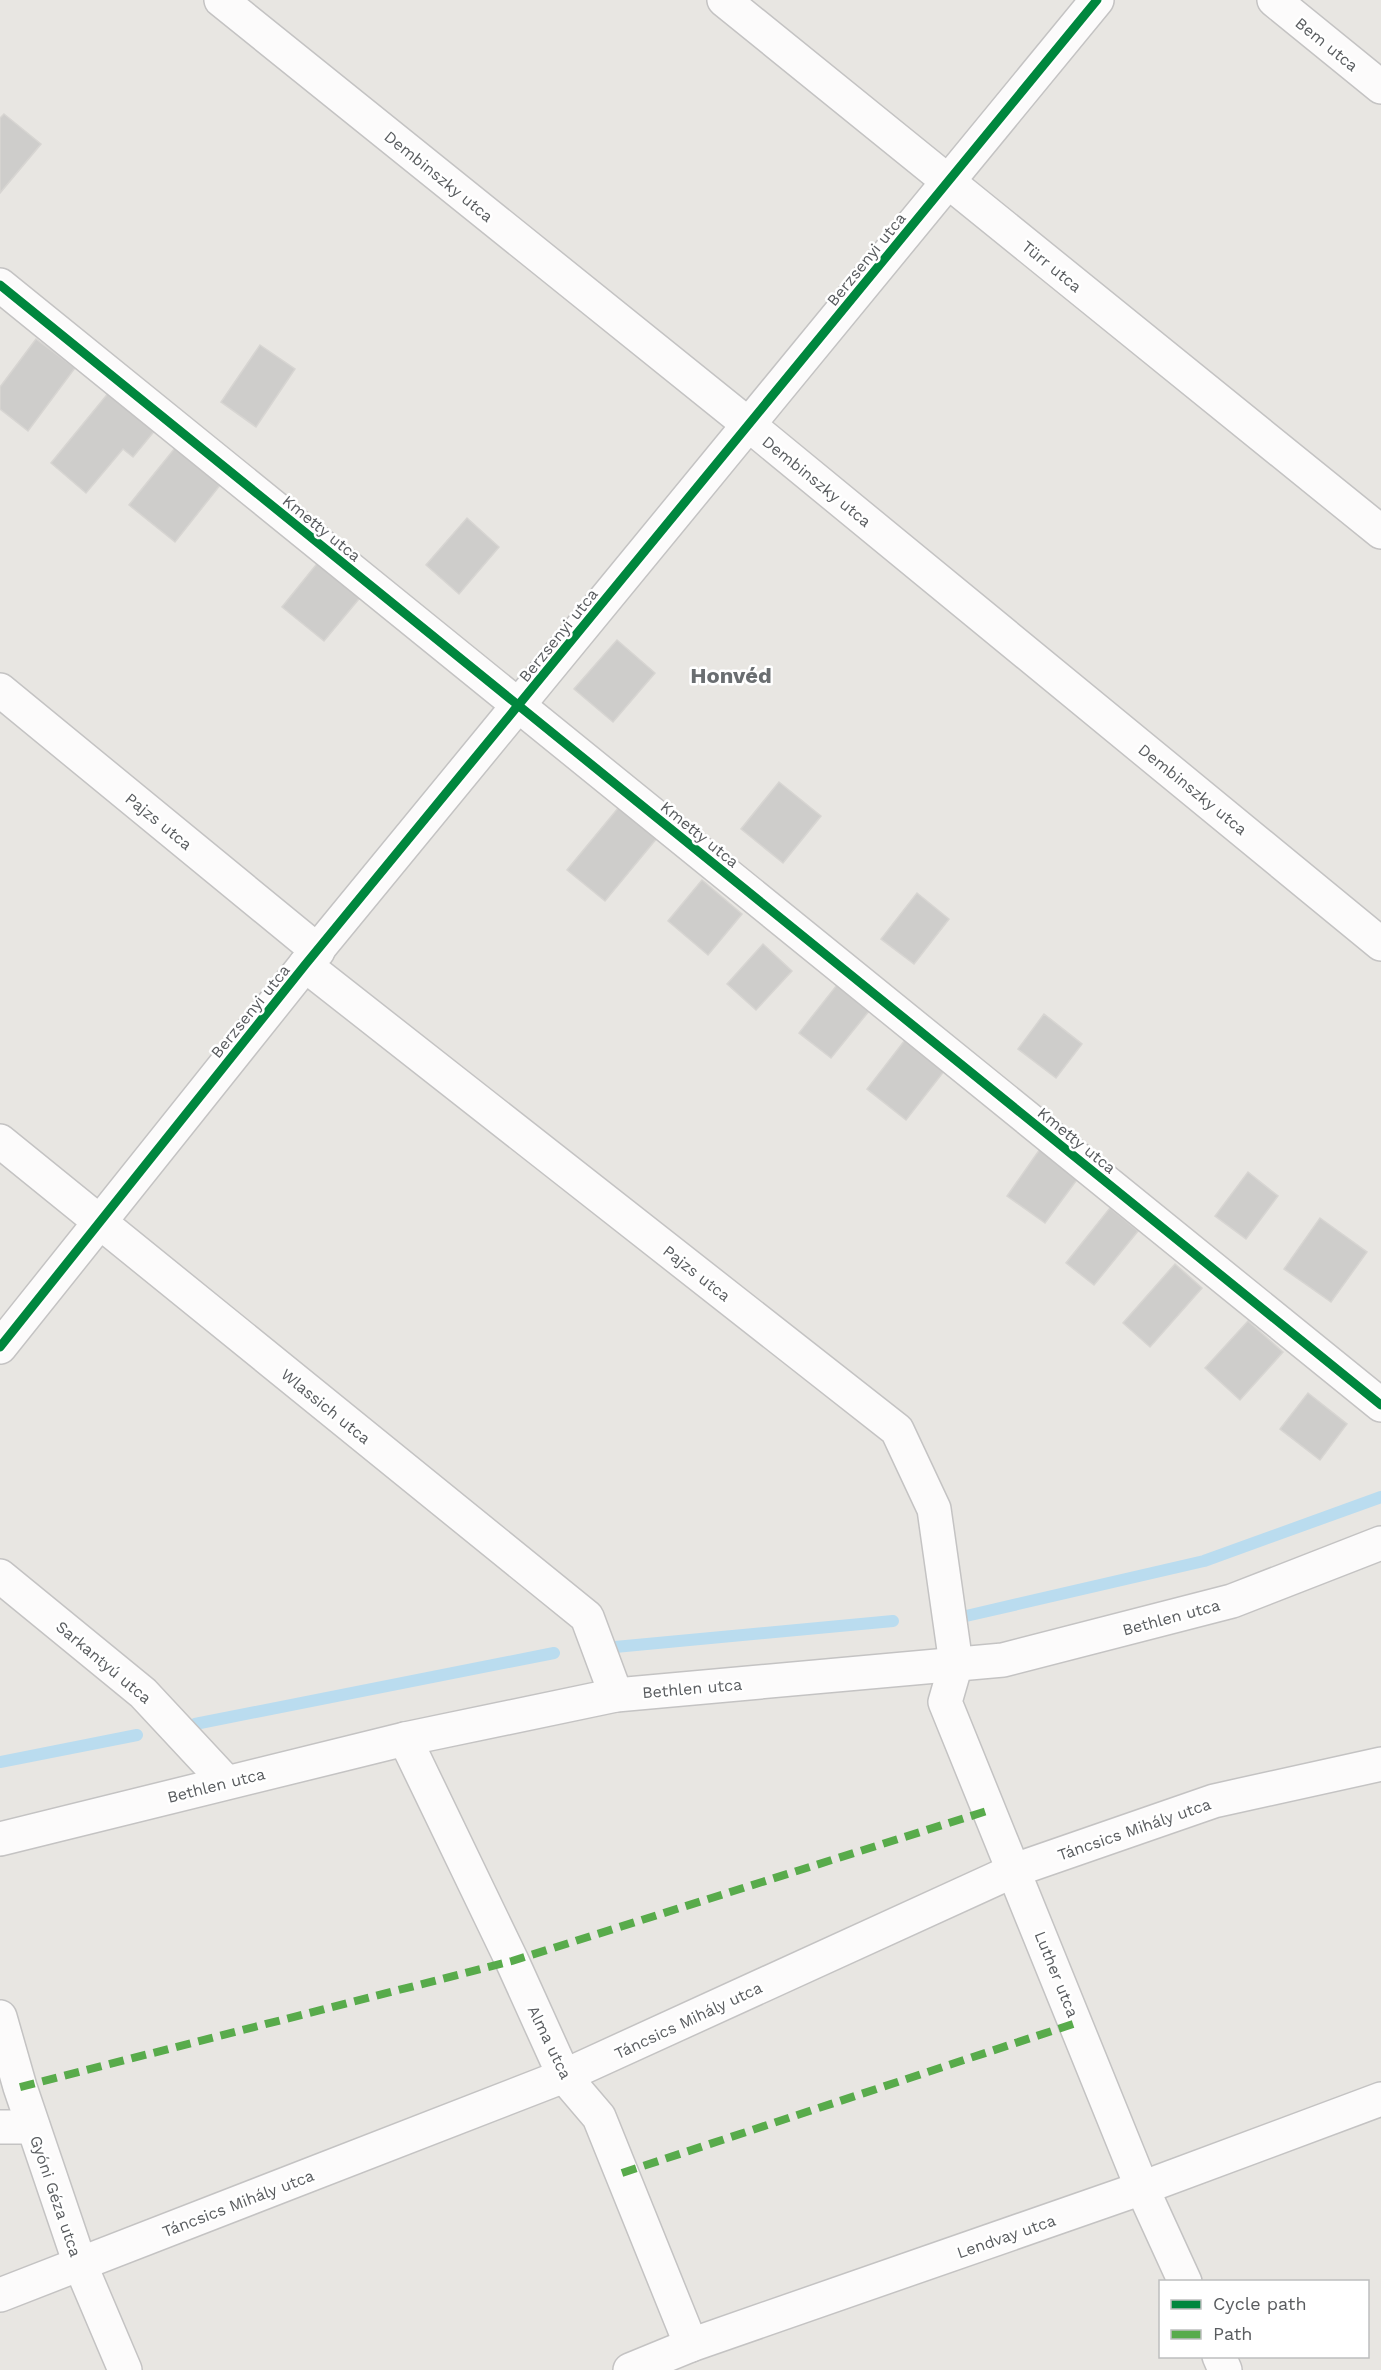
<svg xmlns="http://www.w3.org/2000/svg" width="1381" height="2370" font-family="'Work Sans',sans-serif">
  <rect width="100%" height="100%" fill="#e8e6e2"/>
  <g fill="none" stroke-linecap="round" stroke-linejoin="round">
    <g stroke="#badcef" stroke-width="12">
      <polyline points="966,1616 1204,1561 1381,1497"/>
      <polyline points="615,1647 893,1621"/>
      <polyline points="195,1724 554,1653"/>
      <polyline points="0,1762 137,1735"/>
    </g>
  </g>
  <g fill="#cecdcb" stroke="#d7d5d2" stroke-width="1.5">
    <polygon points="4,114 41,144 0,193 0,118"/>
    <polygon points="36,339 75,368 28,431 0,409 0,387"/>
    <polygon points="260,345 295,369 256,427 221,402"/>
    <polygon points="110,391 156,429 133,457 123,449 86,493 51,463"/>
    <polygon points="175,448 221,484 175,542 129,505"/>
    <polygon points="467,518 499,547 459,594 426,565"/>
    <polygon points="320,560 363,594 324,641 282,607"/>
    <polygon points="617,640 655,673 613,722 574,689"/>
    <polygon points="779,782 821,816 783,863 741,829"/>
    <polygon points="619,807 657,838 605,901 567,870"/>
    <polygon points="702,880 742,914 708,955 668,921"/>
    <polygon points="917,893 949,919 914,964 881,939"/>
    <polygon points="763,944 792,971 756,1010 727,984"/>
    <polygon points="837,985 869,1011 831,1058 799,1033"/>
    <polygon points="1044,1014 1082,1044 1056,1078 1018,1049"/>
    <polygon points="905,1040 945,1070 906,1120 867,1089"/>
    <polygon points="1040,1149 1079,1177 1045,1223 1007,1196"/>
    <polygon points="1248,1172 1278,1196 1246,1239 1215,1216"/>
    <polygon points="1110,1208 1138,1231 1094,1285 1066,1263"/>
    <polygon points="1320,1218 1367,1252 1331,1302 1284,1269"/>
    <polygon points="1175,1264 1202,1288 1150,1347 1123,1323"/>
    <polygon points="1248,1321 1283,1352 1240,1400 1205,1368"/>
    <polygon points="1308,1393 1347,1424 1320,1460 1280,1429"/>
  </g>
  <g fill="none" stroke-linecap="round" stroke-linejoin="round">
    <g stroke="#c4c3c3" stroke-width="36">
      <g id="street">
        <polyline points="221,0 749,425 1381,944"/>
        <polyline points="724,0 1381,532"/>
        <polyline points="1274,0 1381,87"/>
        <polyline points="0,285 1381,1405"/>
        <polyline points="0,690 318,951"/>
        <polyline points="305,965 897,1430 934,1509 956,1664 945,1702 1142,2188 1185,2282"/>
        <polyline points="0,1141 587,1617 616,1695"/>
        <polyline points="0,1347 305,965 1097,0"/>
        <polyline points="0,1576 143,1693 226,1782"/>
        <polyline points="405,1739 512,1961 564,2076 599,2117 691,2345"/>
        <polyline points="0,1839 405,1739 616,1695 1003,1660 1232,1601 1381,1543"/>
        <polyline points="0,2017 20,2087 80,2264 125,2370"/>
        <polyline points="0,2127 33,2127"/>
        <polyline points="0,2295 564,2076 1015,1870 1214,1801 1381,1764"/>
        <polyline points="1219,2356 1225,2370"/>
        <polyline points="630,2370 691,2345 1142,2188 1381,2099"/>
      </g>
    </g>
    <use href="#street" stroke="#fcfbfb" stroke-width="33"/>
    <g stroke="#58ab4b" stroke-width="8" stroke-dasharray="15 8" stroke-linecap="butt">
      <polyline points="20,2087 512,1961 990,1810"/>
      <polyline points="622,2173 1076,2023"/>
    </g>
    <g stroke="#fff" stroke-width="13">
      <g id="cycleway">
        <polyline points="0,285 1381,1405"/>
        <polyline points="0,1347 305,965 1097,0"/>
      </g>
    </g>
    <use href="#cycleway" stroke="#00873e" stroke-width="9"/>
  </g>
  <g text-anchor="middle" stroke-width="5" stroke-linejoin="round" paint-order="stroke">
    <g font-size="16" fill="#595c5f" stroke="#fff">
      <text transform="translate(1327 44) rotate(39)" y="6">Bem utca</text>
      <text transform="translate(439 176) rotate(39)" y="6">Dembinszky utca</text>
      <text transform="translate(866 259) rotate(-51)" y="6">Berzsenyi utca</text>
      <text transform="translate(1052 266) rotate(39)" y="6">Türr utca</text>
      <text transform="translate(817 481) rotate(39)" y="6">Dembinszky utca</text>
      <text transform="translate(322 528) rotate(39)" y="6">Kmetty utca</text>
      <text transform="translate(558 635) rotate(-51)" y="6">Berzsenyi utca</text>
      <text transform="translate(1193 789) rotate(39)" y="6">Dembinszky utca</text>
      <text transform="translate(159 821) rotate(39)" y="6">Pajzs utca</text>
      <text transform="translate(700 834) rotate(39)" y="6">Kmetty utca</text>
      <text transform="translate(250 1011) rotate(-51)" y="6">Berzsenyi utca</text>
      <text transform="translate(1077 1140) rotate(39)" y="6">Kmetty utca</text>
      <text transform="translate(697 1273) rotate(38)" y="6">Pajzs utca</text>
      <text transform="translate(326 1406) rotate(39)" y="6">Wlassich utca</text>
      <text transform="translate(1171 1617) rotate(-15)" y="6">Bethlen utca</text>
      <text transform="translate(104 1662) rotate(40)" y="6">Sarkantyú utca</text>
      <text transform="translate(692 1688) rotate(-5)" y="6">Bethlen utca</text>
      <text transform="translate(216 1785) rotate(-14)" y="6">Bethlen utca</text>
      <text transform="translate(1134 1829) rotate(-19)" y="6">Táncsics Mihály utca</text>
      <text transform="translate(1057 1974) rotate(68)" y="6">Luther utca</text>
      <text transform="translate(688 2020) rotate(-25)" y="6">Táncsics Mihály utca</text>
      <text transform="translate(550 2042) rotate(64)" y="6">Alma utca</text>
      <text transform="translate(56 2196) rotate(71)" y="6">Gyóni Géza utca</text>
      <text transform="translate(238 2203) rotate(-21)" y="6">Táncsics Mihály utca</text>
      <text transform="translate(1006 2236) rotate(-19)" y="6">Lendvay utca</text>
    </g>
    <g font-size="22" font-weight="bold" fill="#6a6e71" stroke="#fff">
      <text x="731" y="683">Honvéd</text>
    </g>
  </g>
  <rect x="1159" y="2280" width="210" height="78" fill="#ffffff" stroke="#bdbebf" stroke-width="1.5"/>
  <rect x="1171" y="2300" width="30" height="9" fill="#00873e" stroke="#bdbebf" stroke-width="1.5"/>
  <text x="1213" y="2310" font-size="18" fill="#595c5f">Cycle path</text>
  <rect x="1171" y="2330" width="30" height="9" fill="#58ab4b" stroke="#bdbebf" stroke-width="1.5"/>
  <text x="1213" y="2340" font-size="18" fill="#595c5f">Path</text>
</svg>
